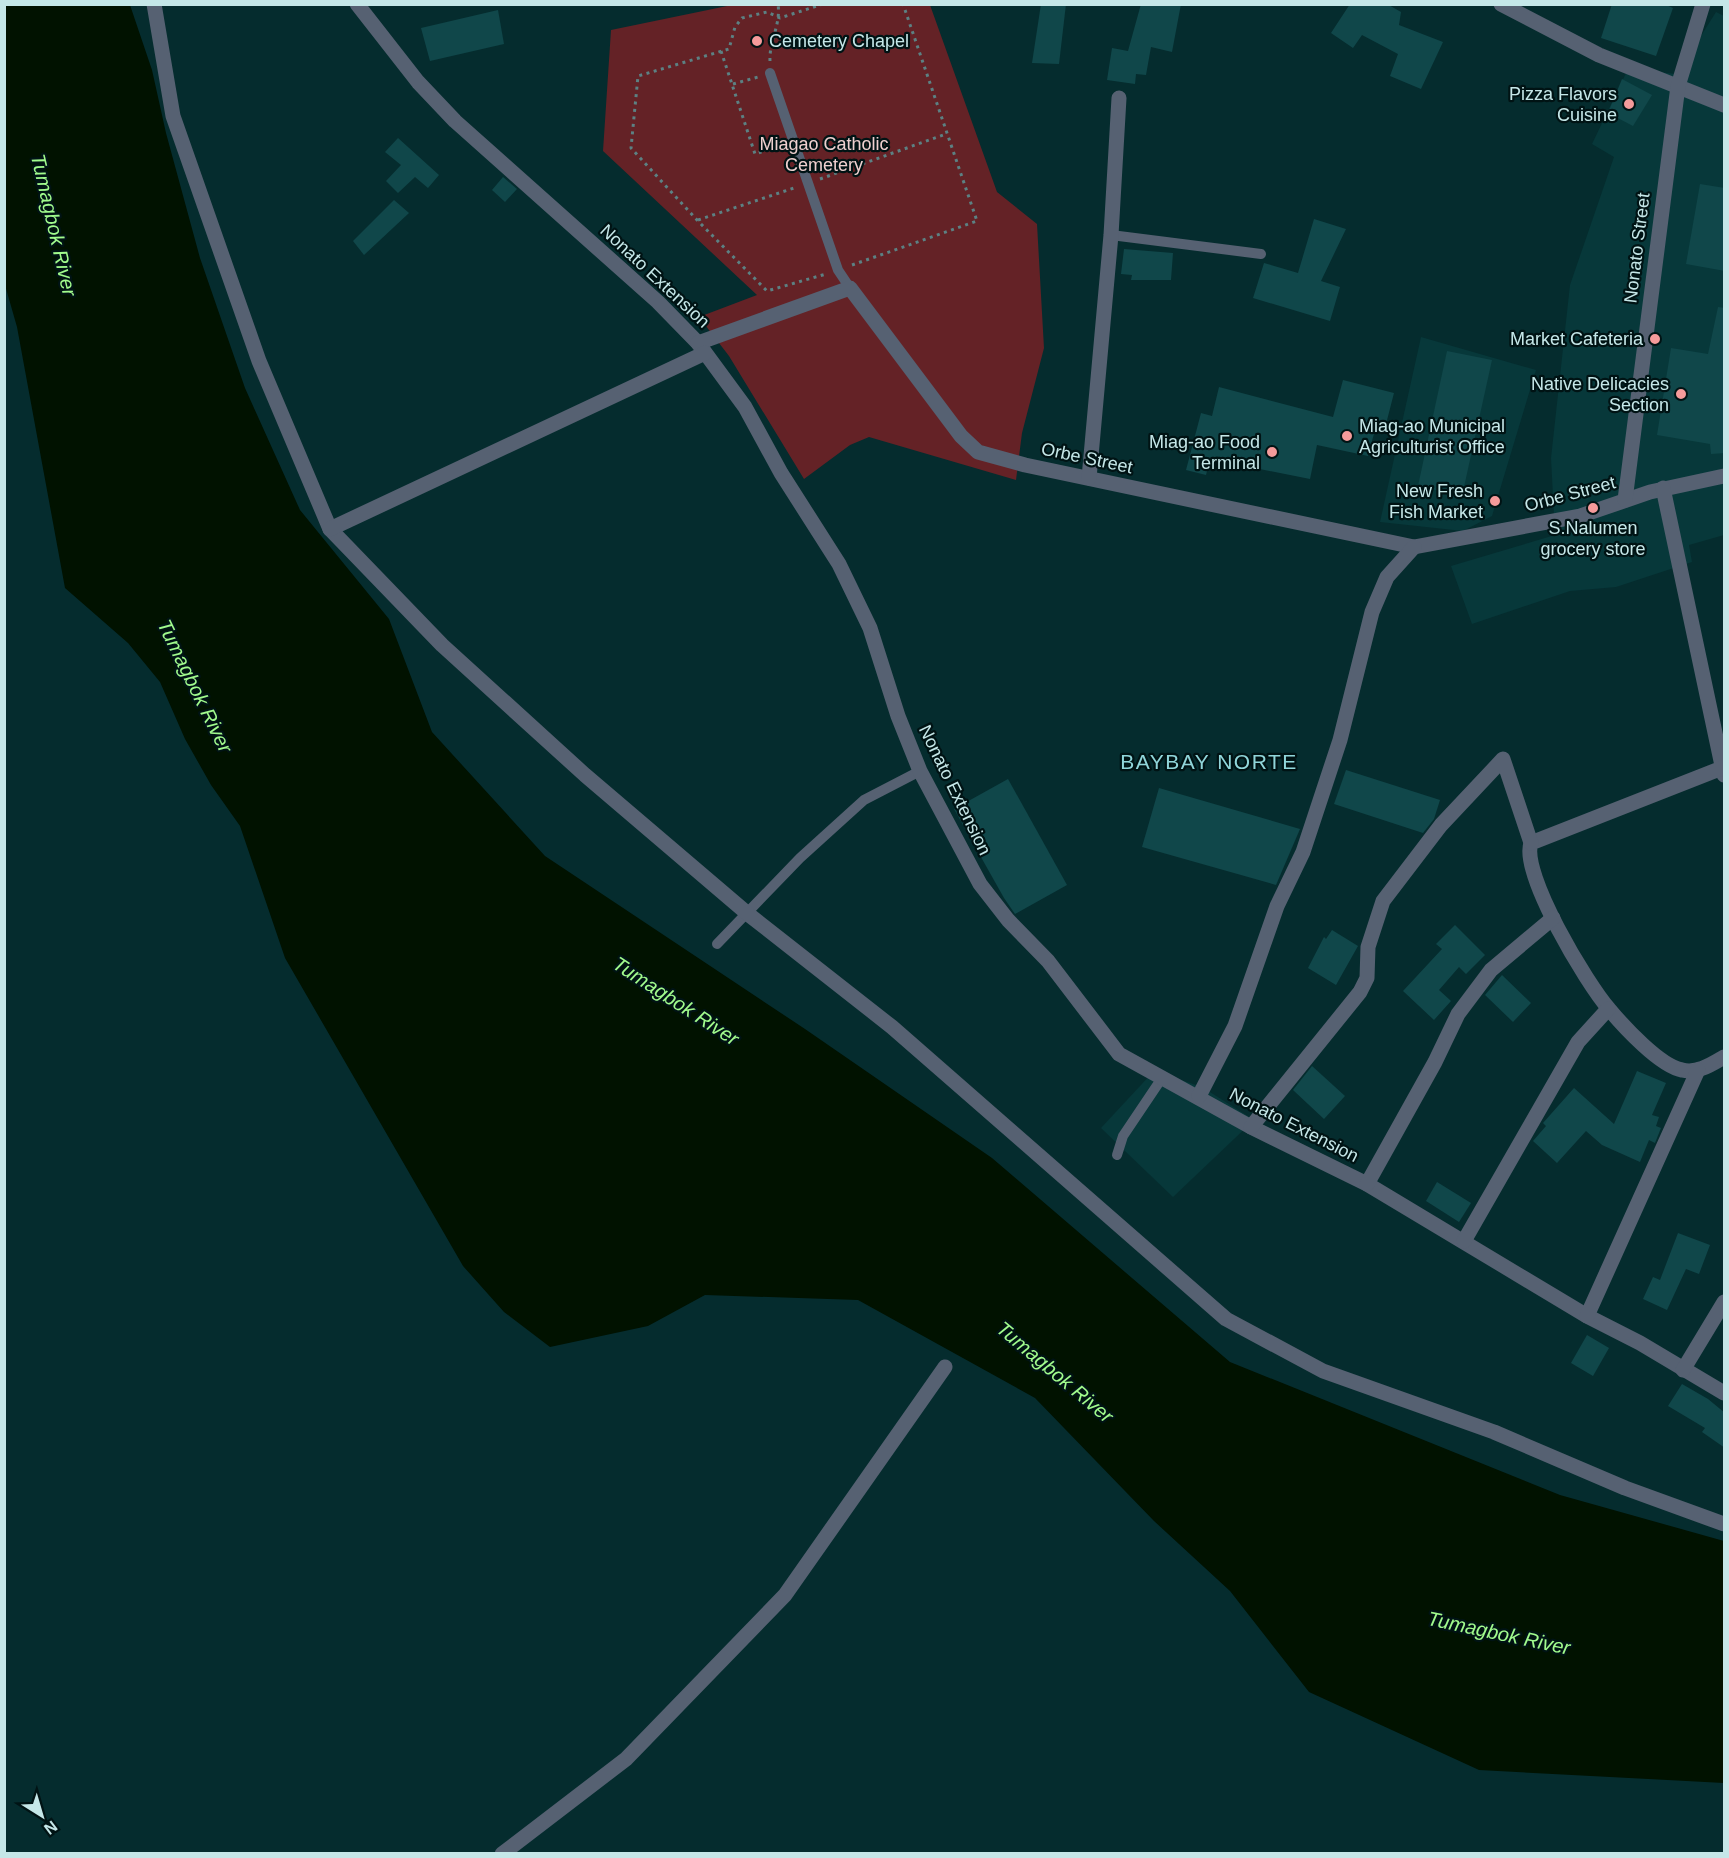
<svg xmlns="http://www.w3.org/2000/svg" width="1729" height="1858" font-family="Arial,sans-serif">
  <rect width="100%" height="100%" fill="#052c2e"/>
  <g fill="#07383a">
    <polygon points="1716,12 1724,16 1724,535 1689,545 1692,562 1616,587 1570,591 1472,624 1451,566 1555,535 1551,458 1570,285 1614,157 1592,144 1628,69 1677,74"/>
    <polygon points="1421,337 1536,370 1492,516 1463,531 1380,522"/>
    <polygon points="1154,1071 1202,1087 1254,1120 1173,1197 1101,1128"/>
  </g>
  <polygon fill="#642226" points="732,5 930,5 997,192 1037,224 1044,348 1022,433 1016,480 869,437 850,445 804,479 729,356 699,317 757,295 603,151 611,30"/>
  <polygon fill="#011200" points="4,5 130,5 152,70 166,133 200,258 245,388 300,510 389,619 432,732 545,856 805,1029 992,1158 1230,1362 1560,1495 1724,1541 1724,1783 1479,1770 1309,1692 1230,1591 1154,1521 1035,1398 858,1300 705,1295 648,1326 550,1347 504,1312 463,1266 285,958 240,826 211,785 185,739 160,682 128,643 65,588 17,327 5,285"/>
  <g fill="#10474a">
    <polygon points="1041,4 1066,4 1059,64 1032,63"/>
    <polygon points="1141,4 1181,4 1172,52 1151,47 1146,75 1136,74 1135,84 1107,80 1112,48 1128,51"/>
    <polygon points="1350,4 1387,4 1401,12 1399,25 1443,42 1421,89 1390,76 1398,54 1362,35 1353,48 1331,33"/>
    <polygon points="1612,4 1664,4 1673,8 1656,56 1601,38"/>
    <polygon points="498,10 504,44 430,61 421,28"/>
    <polygon points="1622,79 1652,95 1633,126 1608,113"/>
    <polygon points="398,138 439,175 428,188 415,177 398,193 386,181 401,165 385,152"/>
    <polygon points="503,177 517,189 505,202 492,190"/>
    <polygon points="1700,184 1725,188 1725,271 1686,264"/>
    <polygon points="394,200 409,213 364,255 353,241"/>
    <polygon points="1314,219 1346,229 1321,281 1340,287 1330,321 1253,298 1264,263 1298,273"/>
    <polygon points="1124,249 1173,253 1171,280 1131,280 1132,275 1121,274"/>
    <polygon points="1718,307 1725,308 1725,453 1711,454 1710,444 1657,435 1671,348 1708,354"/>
    <polygon points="1447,351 1492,360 1462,496 1418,486"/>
    <polygon points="1343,380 1394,393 1385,428 1376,426 1368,456 1317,445 1310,479 1210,459 1206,475 1186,470 1201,413 1212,416 1219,387 1333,417"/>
    <polygon points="1346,770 1440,800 1434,819 1423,833 1334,804"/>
    <polygon points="1008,779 1067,885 1015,914 1004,898 954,809"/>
    <polygon points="1159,788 1300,829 1276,885 1142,847"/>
    <polygon points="1455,925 1485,955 1466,974 1459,967 1439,990 1451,1001 1434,1020 1403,991 1442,949 1436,944"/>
    <polygon points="1332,930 1358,946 1336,985 1308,968 1324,937 1326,939"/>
    <polygon points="1502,975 1531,1003 1513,1022 1485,995"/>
    <polygon points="1312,1066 1345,1096 1324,1119 1293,1090"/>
    <polygon points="1637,1071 1666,1083 1652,1115 1659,1117 1656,1126 1661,1128 1655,1143 1649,1140 1640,1162 1602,1145 1586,1131 1557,1163 1533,1141 1546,1126 1543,1123 1574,1088 1614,1124"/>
    <polygon points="1437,1182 1471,1203 1459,1222 1426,1201"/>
    <polygon points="1678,1233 1710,1245 1699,1274 1686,1269 1667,1310 1643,1299 1653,1277 1660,1280"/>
    <polygon points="1587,1335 1609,1348 1593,1376 1571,1363"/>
    <polygon points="1682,1384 1708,1399 1725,1413 1725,1448 1702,1432 1705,1428 1668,1406"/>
  </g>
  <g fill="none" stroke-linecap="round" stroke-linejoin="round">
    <g stroke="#5c8183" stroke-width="3" stroke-dasharray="3 4.5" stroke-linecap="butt">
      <polyline points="823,4 780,18 767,12 742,18 735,27 729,49 638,76 631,148 697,220 767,291 826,274"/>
      <polyline points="721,51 755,154 780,146"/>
      <path d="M770,61C769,41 781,25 778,4"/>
      <polyline points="733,84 758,77"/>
      <polyline points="820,179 946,134"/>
      <polyline points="698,220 794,188"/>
      <polyline points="852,265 977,221 903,4"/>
    </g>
    <g stroke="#566172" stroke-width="10">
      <polyline points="770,73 838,270 850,288"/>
      <polyline points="1111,235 1261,254"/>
      <polyline points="717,944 800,858 864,800 920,771"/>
      <polyline points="1117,1155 1123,1136 1162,1078"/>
    </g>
    <g stroke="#566172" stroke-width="15">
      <polyline points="154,4 173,116 259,361 330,529 442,645 585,775 748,914 892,1027 1226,1319 1323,1371 1494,1432 1625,1488 1724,1524"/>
      <polyline points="357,4 418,82 455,121 658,302 698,343 745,407 781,473 839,564 870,628 898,716 920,771 980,884 1008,920 1048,961 1119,1054 1251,1127 1367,1184 1587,1316 1640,1343 1724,1393"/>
      <polyline points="1501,4 1599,55 1724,105"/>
      <polyline points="698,343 850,288 961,436 978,452 1025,465 1414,547 1580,516 1650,492 1724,476"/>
      <polyline points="1089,478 1111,235 1119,98"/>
      <polyline points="1663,488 1724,775"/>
      <polyline points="1625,500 1678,86 1703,4"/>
      <polyline points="330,529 705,353"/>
      <path d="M1722,768L1531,843C1520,873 1587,984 1609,1009C1624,1027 1660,1066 1682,1070C1697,1074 1712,1064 1724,1057"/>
      <polyline points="1199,1096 1235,1026 1277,906 1303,852 1340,740 1372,612 1387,577 1414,547"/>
      <polyline points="1251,1127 1360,992 1367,978 1368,947 1383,901 1441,825 1503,759 1531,843"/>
      <polyline points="1367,1184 1435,1062 1458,1014 1491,970 1553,918"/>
      <polyline points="1464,1241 1578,1042 1608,1009"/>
      <polyline points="1587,1316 1698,1070"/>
      <polyline points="1683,1370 1724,1302"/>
      <polyline points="502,1854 626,1759 785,1595 945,1367"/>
    </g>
  </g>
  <g fill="#f59b9b" stroke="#001314" stroke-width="2">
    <circle cx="757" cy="41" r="6"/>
    <circle cx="1629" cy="104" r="6"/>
    <circle cx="1655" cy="339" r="6"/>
    <circle cx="1681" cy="394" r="6"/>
    <circle cx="1347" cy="436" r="6"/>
    <circle cx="1272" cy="452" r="6"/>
    <circle cx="1495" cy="501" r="6"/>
    <circle cx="1593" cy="508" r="6"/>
  </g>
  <g text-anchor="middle" stroke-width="4.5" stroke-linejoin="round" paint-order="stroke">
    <g font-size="18" fill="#c5e7e8" stroke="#001314" text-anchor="end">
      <text x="769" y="47" text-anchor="start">Cemetery Chapel</text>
      <text x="1617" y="100">Pizza Flavors<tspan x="1617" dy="21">Cuisine</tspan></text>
      <text x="1643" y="345">Market Cafeteria</text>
      <text x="1669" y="390">Native Delicacies<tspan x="1669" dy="21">Section</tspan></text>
      <text x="1359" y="432" text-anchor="start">Miag-ao Municipal<tspan x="1359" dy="21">Agriculturist Office</tspan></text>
      <text x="1260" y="448">Miag-ao Food<tspan x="1260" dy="21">Terminal</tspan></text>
      <text x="1483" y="497">New Fresh<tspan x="1483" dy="21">Fish Market</tspan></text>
      <text x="1593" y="534" text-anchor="middle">S.Nalumen<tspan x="1593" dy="21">grocery store</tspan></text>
    </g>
    <g font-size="18" fill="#eed0cf" stroke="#001314">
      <text x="824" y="150">Miagao Catholic<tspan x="824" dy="21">Cemetery</tspan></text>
    </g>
    <g font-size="18" fill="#c5e7e8" stroke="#001314">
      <text transform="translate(1637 248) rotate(-83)" y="6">Nonato Street</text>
      <text transform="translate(655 276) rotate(43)" y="6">Nonato Extension</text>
      <text transform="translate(1087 458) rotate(12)" y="6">Orbe Street</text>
      <text transform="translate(1570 494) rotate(-15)" y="6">Orbe Street</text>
      <text transform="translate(955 790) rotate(64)" y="6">Nonato Extension</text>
      <text transform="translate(1294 1125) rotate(27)" y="6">Nonato Extension</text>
    </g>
    <g font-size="20" font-style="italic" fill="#a1fb8d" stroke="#001314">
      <text transform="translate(54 225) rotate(77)" y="7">Tumagbok River</text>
      <text transform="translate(195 686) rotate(64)" y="7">Tumagbok River</text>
      <text transform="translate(676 1001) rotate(33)" y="7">Tumagbok River</text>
      <text transform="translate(1055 1372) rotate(40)" y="7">Tumagbok River</text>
      <text transform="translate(1499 1633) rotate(12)" y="7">Tumagbok River</text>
    </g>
    <g font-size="21" letter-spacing="1.5" fill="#90d6da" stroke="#001314">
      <text x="1209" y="769">BAYBAY NORTE</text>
    </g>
  </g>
  <rect width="1729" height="1858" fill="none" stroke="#c5e7e8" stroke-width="12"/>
  <g transform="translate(42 1816) rotate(143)" stroke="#001314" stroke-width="4.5" paint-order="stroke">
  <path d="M0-4.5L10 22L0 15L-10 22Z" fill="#c5e7e8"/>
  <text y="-9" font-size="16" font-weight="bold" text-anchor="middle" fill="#c5e7e8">N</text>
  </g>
</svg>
